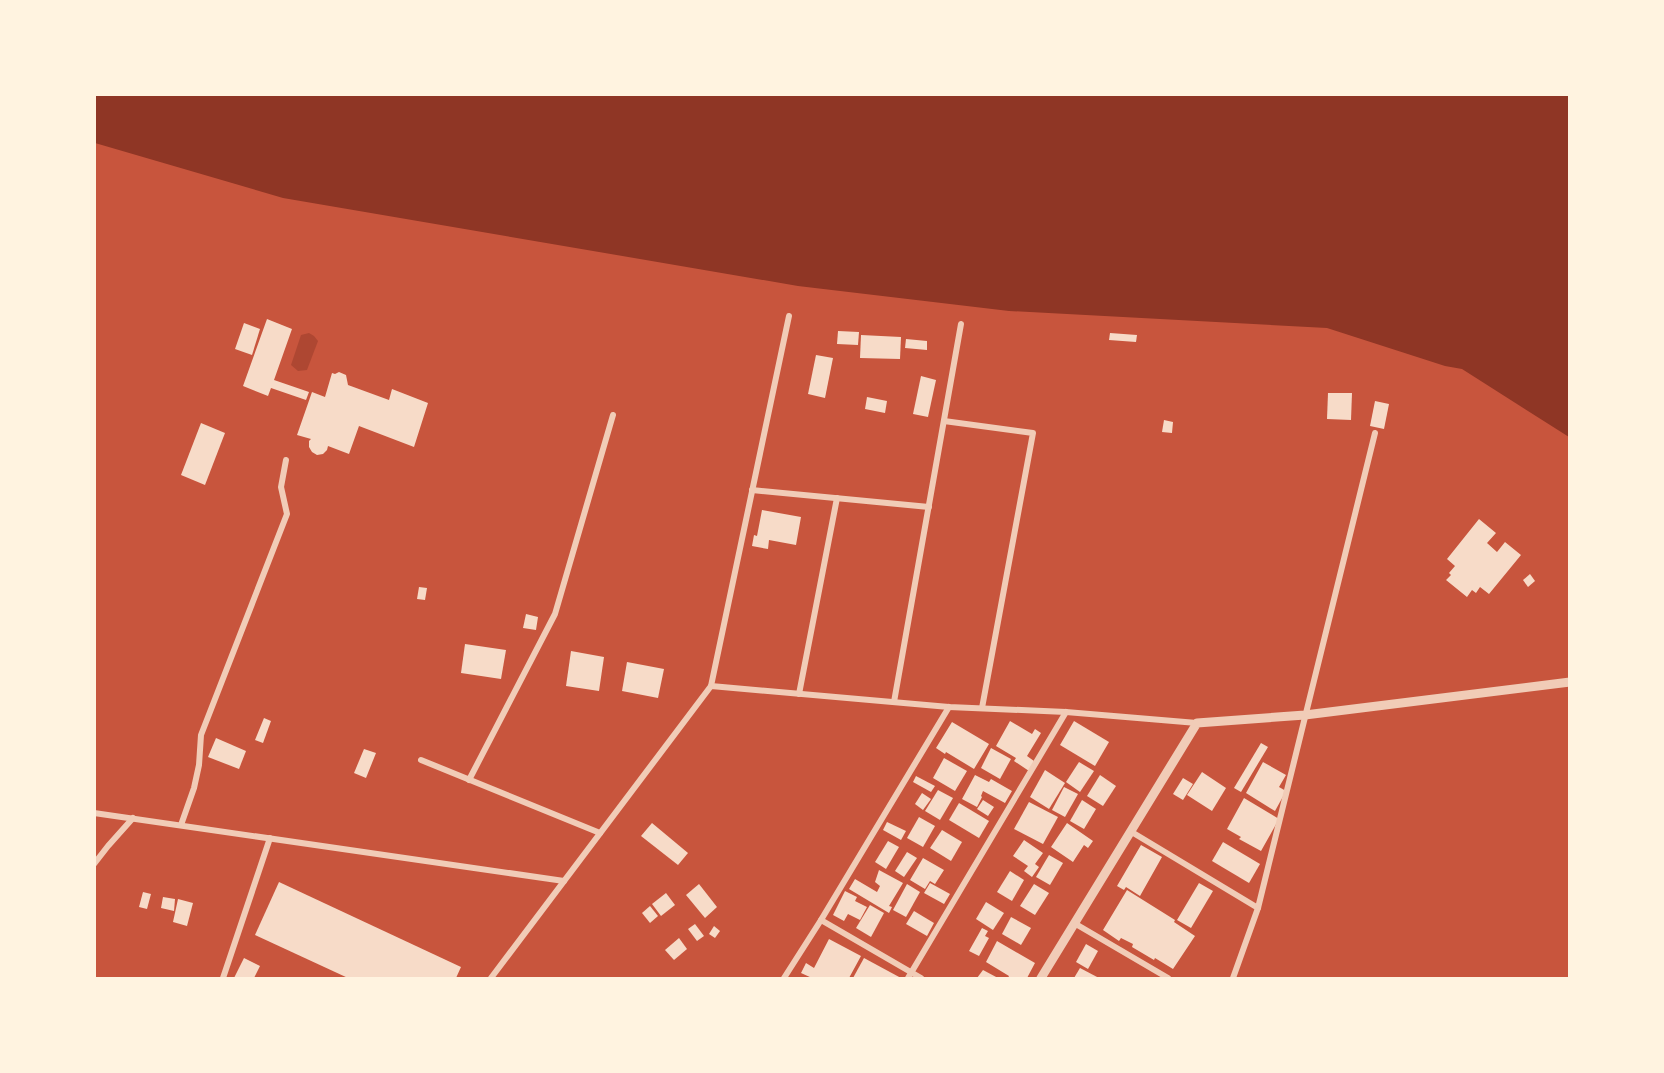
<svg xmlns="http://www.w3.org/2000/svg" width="1664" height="1073" font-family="'Space Grotesk',sans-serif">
  <rect width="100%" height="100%" fill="#c8553d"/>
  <polygon fill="#ae4732" points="309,333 314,336 318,341 307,370 298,371 291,365 301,335"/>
  <polygon fill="#8f3625" points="94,95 1569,95 1569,437 1462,369 1445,366 1327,328 1009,311 798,286 283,198 95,143"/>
  <g fill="#f7dbc8">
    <polygon points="267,319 292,329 274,380 309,392 306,400 271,388 268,396 243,386"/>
    <polygon points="244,323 260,329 252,355 235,349"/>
    <polygon points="838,331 859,332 858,345 837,344"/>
    <polygon points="1110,333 1137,335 1136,342 1109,340"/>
    <polygon points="861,335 901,337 900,359 860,358"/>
    <polygon points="906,339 927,341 927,350 905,348"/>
    <polygon points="816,355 833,358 825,398 808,394"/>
    <polygon points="339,372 346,375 348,385 389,400 392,389 428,403 414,447 359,426 349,454 328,446 327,450 323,454 317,455 312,452 309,447 309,441 311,439 297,435 312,392 325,397 332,373 335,374"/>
    <polygon points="921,376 936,380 928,417 913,414"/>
    <polygon points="1328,393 1352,393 1351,420 1327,419"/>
    <polygon points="867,397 887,401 885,413 865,409"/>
    <polygon points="1375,401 1389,404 1384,429 1370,426"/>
    <polygon points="1164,420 1173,422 1172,433 1162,432"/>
    <polygon points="201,423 225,433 205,485 181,475"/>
    <polygon points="762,510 801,517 796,545 769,540 768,549 752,546 754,535 757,536"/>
    <polygon points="1479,519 1496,533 1487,543 1497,552 1505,542 1521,555 1489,594 1480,587 1476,593 1472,590 1467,597 1446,580 1451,575 1449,573 1455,566 1447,559"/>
    <polygon points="1530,574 1535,581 1528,587 1523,580"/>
    <polygon points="419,587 427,588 425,600 417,599"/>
    <polygon points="526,614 538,617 536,630 523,628"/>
    <polygon points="465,644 506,650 501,679 461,673"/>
    <polygon points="571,651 604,657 599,691 566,686"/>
    <polygon points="627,662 664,669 658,698 622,691"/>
    <polygon points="264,718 271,721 263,743 255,740"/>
    <polygon points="1010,721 1032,734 1035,729 1041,733 1027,756 1034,761 1029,771 1014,761 1016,758 996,746"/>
    <polygon points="1074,721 1109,742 1095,766 1060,745"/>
    <polygon points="952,722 989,744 974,769 946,752 945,754 936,748"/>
    <polygon points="216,738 246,751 239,769 208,757"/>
    <polygon points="1261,743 1268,747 1241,792 1234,788"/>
    <polygon points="991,748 1011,759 1000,779 981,768"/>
    <polygon points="364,749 376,753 366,778 354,773"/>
    <polygon points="944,758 967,771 955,791 933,778"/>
    <polygon points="1079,762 1094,771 1080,792 1066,782"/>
    <polygon points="1263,762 1286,775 1279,787 1286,791 1275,811 1246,793"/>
    <polygon points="1045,770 1065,783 1049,809 1030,797"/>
    <polygon points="1202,772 1226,788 1212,811 1187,795"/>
    <polygon points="975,775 989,782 991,779 1012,791 1005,803 983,791 981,796 982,797 977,807 962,799"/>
    <polygon points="1100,775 1116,786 1103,806 1087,796"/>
    <polygon points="916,776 935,786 931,792 913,782"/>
    <polygon points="1183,778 1193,784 1183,800 1173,794"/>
    <polygon points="1064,787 1078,794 1065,817 1052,810"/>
    <polygon points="938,790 953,798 940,820 925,811"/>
    <polygon points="922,793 931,799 923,810 915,804"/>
    <polygon points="1244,798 1279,819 1261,851 1239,839 1241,837 1227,829"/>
    <polygon points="983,800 994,807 988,816 977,809"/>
    <polygon points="1082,800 1096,809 1084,829 1070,821"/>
    <polygon points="1029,802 1058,817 1043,844 1014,829"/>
    <polygon points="959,803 989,821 979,838 949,820"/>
    <polygon points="919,817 935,826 923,847 907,838"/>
    <polygon points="887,822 906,831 901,840 883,830"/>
    <polygon points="652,823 688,853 678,865 641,836"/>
    <polygon points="1067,823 1093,841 1088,848 1084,845 1073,862 1051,847"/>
    <polygon points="942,830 962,842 951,861 930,848"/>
    <polygon points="1024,840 1043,853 1035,864 1039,867 1032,877 1024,871 1028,866 1013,856"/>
    <polygon points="888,841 899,847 886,869 875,862"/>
    <polygon points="1223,842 1260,864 1249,883 1212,861"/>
    <polygon points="1141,845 1162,857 1140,896 1126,887 1124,890 1117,886"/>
    <polygon points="907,852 917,858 904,877 895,871"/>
    <polygon points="1049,855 1063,863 1050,885 1036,877"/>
    <polygon points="923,858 944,870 935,884 930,881 925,889 910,880"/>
    <polygon points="879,870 903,883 889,906 892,907 889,913 849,889 855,879 877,892 880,886 875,882"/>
    <polygon points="1010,871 1024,880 1012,901 997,892"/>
    <polygon points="279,882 461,967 456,978 348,978 255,935"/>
    <polygon points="930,883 950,894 944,904 924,893"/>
    <polygon points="1199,883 1213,891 1191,928 1177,920"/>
    <polygon points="699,884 717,907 705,918 686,895"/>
    <polygon points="907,884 920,892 906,917 893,910"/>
    <polygon points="1034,884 1049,893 1035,915 1020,906"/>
    <polygon points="1127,890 1175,920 1174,922 1195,936 1173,969 1155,958 1154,960 1132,947 1133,944 1121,938 1119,941 1103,930"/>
    <polygon points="845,891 857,897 855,901 867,907 860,920 848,914 844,921 833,915"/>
    <polygon points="143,892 151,894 147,909 139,907"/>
    <polygon points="666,893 675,905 661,916 652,904"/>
    <polygon points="163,897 175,899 174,911 161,908"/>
    <polygon points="178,899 193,903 187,926 173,922"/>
    <polygon points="986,902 1004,913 993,930 976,919"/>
    <polygon points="870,905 884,913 871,937 856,928"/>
    <polygon points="650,906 658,916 650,923 642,913"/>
    <polygon points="914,911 934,923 927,936 906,924"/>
    <polygon points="1011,917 1031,928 1021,945 1002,934"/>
    <polygon points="695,924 704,936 697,941 688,929"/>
    <polygon points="714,926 720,931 715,938 709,934"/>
    <polygon points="982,928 988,931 985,936 989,938 979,956 969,951"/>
    <polygon points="679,938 687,949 674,960 665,950"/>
    <polygon points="829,939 861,956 849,978 812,978 801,973 806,963 814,968"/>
    <polygon points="997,941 1035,963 1027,978 1008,978 1009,976 986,962"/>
    <polygon points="1086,944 1098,951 1088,969 1076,962"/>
    <polygon points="244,958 260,966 254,978 234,978"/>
    <polygon points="864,958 901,978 853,978"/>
    <polygon points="1080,968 1099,978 1074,978"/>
    <polygon points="983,970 998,978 977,978"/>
  </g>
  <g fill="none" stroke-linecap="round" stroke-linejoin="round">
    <g stroke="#f1ccb7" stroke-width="6">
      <polyline points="944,421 1033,433 982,708"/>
      <polyline points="752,490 929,507"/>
      <polyline points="711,686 789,316"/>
      <polyline points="799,694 837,498"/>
      <polyline points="894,702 961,324"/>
      <polyline points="421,760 600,833"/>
      <polyline points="469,780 555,614 613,415"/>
      <polyline points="94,813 564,881"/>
      <polyline points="181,825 194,788 199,765 201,735 287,514 281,487 286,460"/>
      <polyline points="1130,831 1258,908"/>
      <polyline points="94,864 108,846 133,818"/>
      <polyline points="821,920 921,978"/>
      <polyline points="1074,923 1168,978"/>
      <polyline points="223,978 270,838"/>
      <polyline points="491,978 711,686 949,707 1066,712 1197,723"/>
      <polyline points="784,978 821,920 949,707"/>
      <polyline points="908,978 1066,712"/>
      <polyline points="1233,978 1258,908 1375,433"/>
    </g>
    <polyline stroke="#f1ccb7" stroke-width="9" points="1041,978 1197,723 1305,715 1570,682"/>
  </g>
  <rect width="1664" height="1073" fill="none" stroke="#fff3e0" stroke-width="192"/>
</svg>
